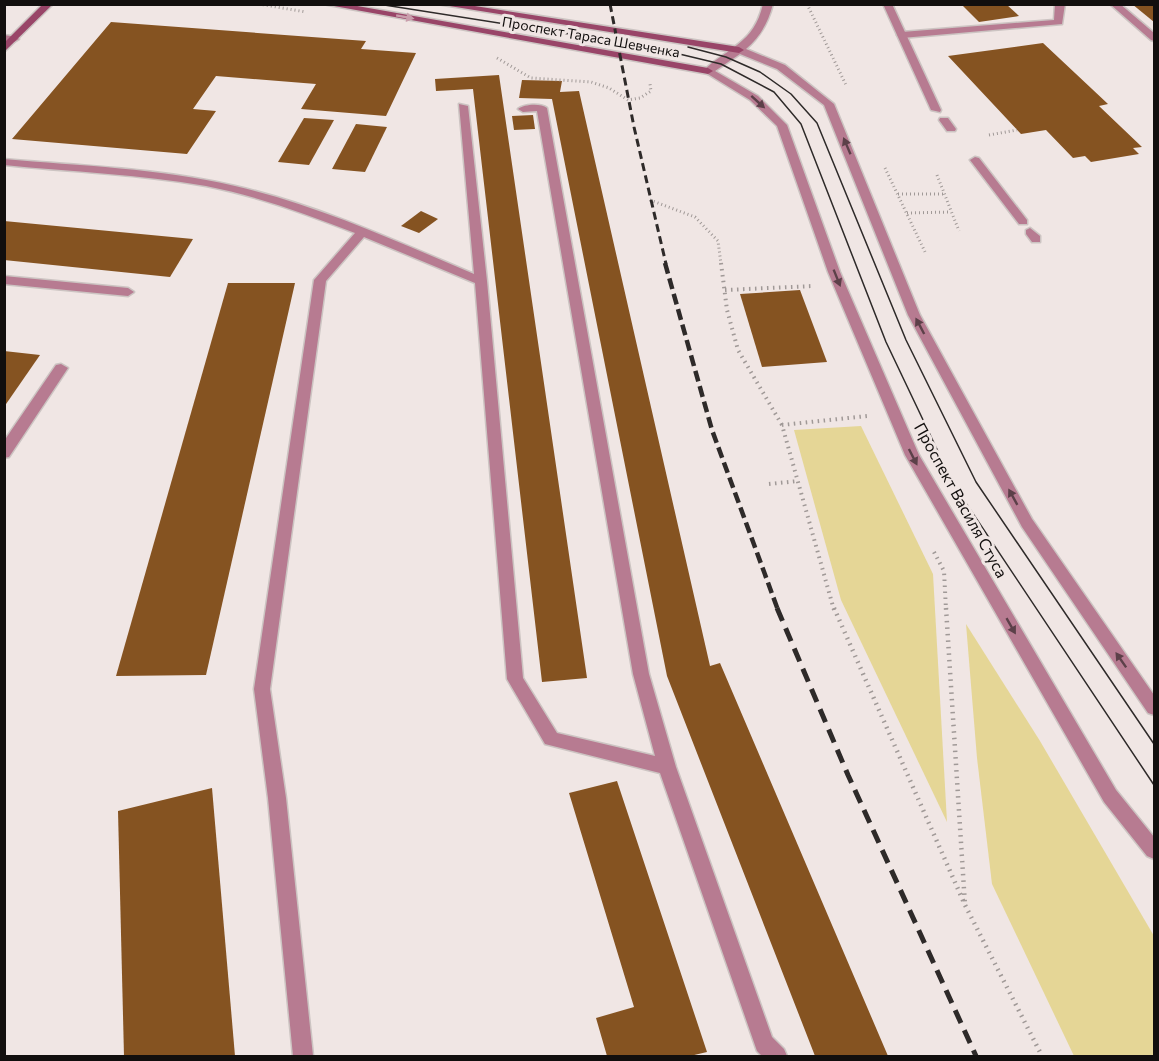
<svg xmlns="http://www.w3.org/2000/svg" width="1159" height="1061" font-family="Commissioner,sans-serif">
  <rect width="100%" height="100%" fill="#f0e6e4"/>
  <g fill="#e5d696">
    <polygon points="861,426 933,574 947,822 841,600 794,430"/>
    <polygon points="966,624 1040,741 1154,936 1154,1056 1074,1056 992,884 977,758"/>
  </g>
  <g fill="#855321">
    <polygon points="961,4 1006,4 1019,16 979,22"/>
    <polygon points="1132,4 1154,4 1154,22"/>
    <polygon points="111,22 366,41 361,49 416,53 386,116 301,109 316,84 216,76 193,109 216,111 187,154 12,139"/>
    <polygon points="1043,43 1108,104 1099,106 1142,147 1133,148 1139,154 1091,162 1085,156 1073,158 1046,130 1021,134 948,56"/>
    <polygon points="499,75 587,678 542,682 473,89 436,91 435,79"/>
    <polygon points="522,80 562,81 560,92 579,91 710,666 720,663 888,1056 815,1056 667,676 552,99 519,98"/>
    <polygon points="533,115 535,129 514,130 512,116"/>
    <polygon points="304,118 334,120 309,165 278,162"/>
    <polygon points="356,124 387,127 365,172 332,169"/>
    <polygon points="421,211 438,219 419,233 401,226"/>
    <polygon points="4,221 193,239 170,277 4,260"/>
    <polygon points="228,283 295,283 206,675 116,676"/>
    <polygon points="800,290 827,362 762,367 740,294"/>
    <polygon points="4,351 40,355 4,407"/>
    <polygon points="617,781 707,1052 690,1056 607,1056 596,1018 634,1007 569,793"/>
    <polygon points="212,788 235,1056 124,1056 118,811"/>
  </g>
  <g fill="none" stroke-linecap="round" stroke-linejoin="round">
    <g stroke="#ccc4c2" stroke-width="3">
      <g id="service">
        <polygon points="1055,4 1065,4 1062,24 902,38 897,35 902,32 1054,20"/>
        <polygon points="1110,4 1120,4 1154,33 1154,41 1151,40"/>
        <polygon points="4,35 17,37 19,39 14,42 4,41"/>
        <path d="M459,104L468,106L487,281L523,678L557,733L655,756L633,674L537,111L523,112L518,109C524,104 541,103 547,108L649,674L676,767L772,1037L784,1049L787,1056H762L757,1051L660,773L545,744L507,679L475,283L364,237L326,281L270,689L286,798L313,1056H293L268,798L254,689L314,280L355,233C306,214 257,196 206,186C139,174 72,172 4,165V159C81,166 159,168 235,186C318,205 396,241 474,274Z"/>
        <polygon points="940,118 948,118 956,129 955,131 947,131 939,120"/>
        <polygon points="975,157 979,158 1027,220 1027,224 1019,224 970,160"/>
        <polygon points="1030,228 1040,236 1040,242 1032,242 1026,234 1026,230"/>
        <polygon points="4,276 128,288 134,292 128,296 4,284"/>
        <polygon points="61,364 68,368 9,457 4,458 4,441 56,365"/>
      </g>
    </g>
    <g stroke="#ccc4c2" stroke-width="3">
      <polygon id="minor" points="883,4 892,4 941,110 940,112 931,110"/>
    </g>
    <g stroke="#ccc4c2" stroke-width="3">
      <path id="tertiary" d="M763,4H773C768,23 760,37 746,49L785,65L834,104L920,315L1032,519L1154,695V715L1148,713L1022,527L908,315L824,105L777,69L740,54L715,71L758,96L787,125L840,272L919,455L1116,790L1154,837V859L1147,856L1104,802L905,455L828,272L777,126L750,100L703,71C728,47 754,44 763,4Z"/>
    </g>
    <g stroke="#ccc4c2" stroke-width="3">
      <g id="secondary">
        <polygon points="43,4 53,4 4,52 4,43"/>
        <polygon points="323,4 346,4 708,68 713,71 708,74"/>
        <polygon points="437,4 462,4 739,47 744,50 739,53"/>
      </g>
    </g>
    <g stroke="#a09997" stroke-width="3" stroke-dasharray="1 3" stroke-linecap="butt">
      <polyline points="259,4 306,12"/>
      <polyline points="807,4 846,85"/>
      <polyline points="497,58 531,78 591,82 609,88 628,100 640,98 651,91 650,84"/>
      <polyline points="989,135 1017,130"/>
      <polyline points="885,168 926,254"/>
      <polyline points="937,175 959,231"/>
      <polyline points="898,194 943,194"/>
      <polyline points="650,200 695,217 718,241 721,264"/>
      <polyline points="907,213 951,212"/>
    </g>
    <g stroke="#a09997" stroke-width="4" stroke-dasharray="1.5 4.5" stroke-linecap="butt">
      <polyline points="721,263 727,310 738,350 782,425"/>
      <polyline points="725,290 813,286"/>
      <polyline points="769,484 798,481"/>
      <polyline points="934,552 944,571 946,610"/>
      <polyline points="834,610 782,425 867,416"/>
    </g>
    <g stroke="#a09997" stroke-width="4.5" stroke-dasharray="1.5 5" stroke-linecap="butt">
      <polyline points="834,608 965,905 1042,1056"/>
      <polyline points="946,608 965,905"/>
    </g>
    <use href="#service" fill="#b77b91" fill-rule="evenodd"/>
    <use href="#minor" fill="#b77b91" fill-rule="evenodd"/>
    <use href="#tertiary" fill="#b77b91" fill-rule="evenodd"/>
    <use href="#secondary" fill="#994568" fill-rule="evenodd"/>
    <g stroke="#2e2a29" stroke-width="1.5">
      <polyline points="378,4 646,46 721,64 774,92 801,124 886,342 954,485 1154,785"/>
      <polyline points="688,47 726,57 760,72 791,94 817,123 906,340 976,482 1154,744"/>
    </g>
    <polyline stroke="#2e2a29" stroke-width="3" stroke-dasharray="8 4.5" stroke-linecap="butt" points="610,4 634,127 666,264"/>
    <polyline stroke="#2e2a29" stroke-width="4.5" stroke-dasharray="11 5" stroke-linecap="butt" points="665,263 712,430 778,610"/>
    <polyline stroke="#2e2a29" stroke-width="5" stroke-dasharray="14 8" stroke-linecap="butt" points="777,608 848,775 976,1056"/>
  </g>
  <defs><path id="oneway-solid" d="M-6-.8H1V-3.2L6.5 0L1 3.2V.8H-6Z" transform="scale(1.5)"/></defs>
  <use fill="#c99eac" href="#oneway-solid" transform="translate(405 17) rotate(10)"/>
  <g fill="#5c4049">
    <use href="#oneway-solid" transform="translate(758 102) rotate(42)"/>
    <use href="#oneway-solid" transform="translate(847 146) rotate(-113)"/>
    <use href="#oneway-solid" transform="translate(837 278) rotate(68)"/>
    <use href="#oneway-solid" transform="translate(920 326) rotate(-118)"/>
    <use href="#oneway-solid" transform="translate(913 457) rotate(63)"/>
    <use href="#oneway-solid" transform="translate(1013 497) rotate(-119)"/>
    <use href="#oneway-solid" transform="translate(1011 626) rotate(60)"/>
    <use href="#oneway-solid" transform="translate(1121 660) rotate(-125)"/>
  </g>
  <g text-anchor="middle" stroke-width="6" stroke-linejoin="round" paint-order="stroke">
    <g font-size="14" fill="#120f0e" stroke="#f0e6e4">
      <text transform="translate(591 37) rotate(10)" y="5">Проспект Тараса Шевченка</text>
    </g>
    <g font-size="16" fill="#120f0e" stroke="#f0e6e4">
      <text transform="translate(961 500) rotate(61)" y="6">Проспект Василя Стуса</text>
    </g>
  </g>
  <rect width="1159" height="1061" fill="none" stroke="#120f0e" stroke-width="12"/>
</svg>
